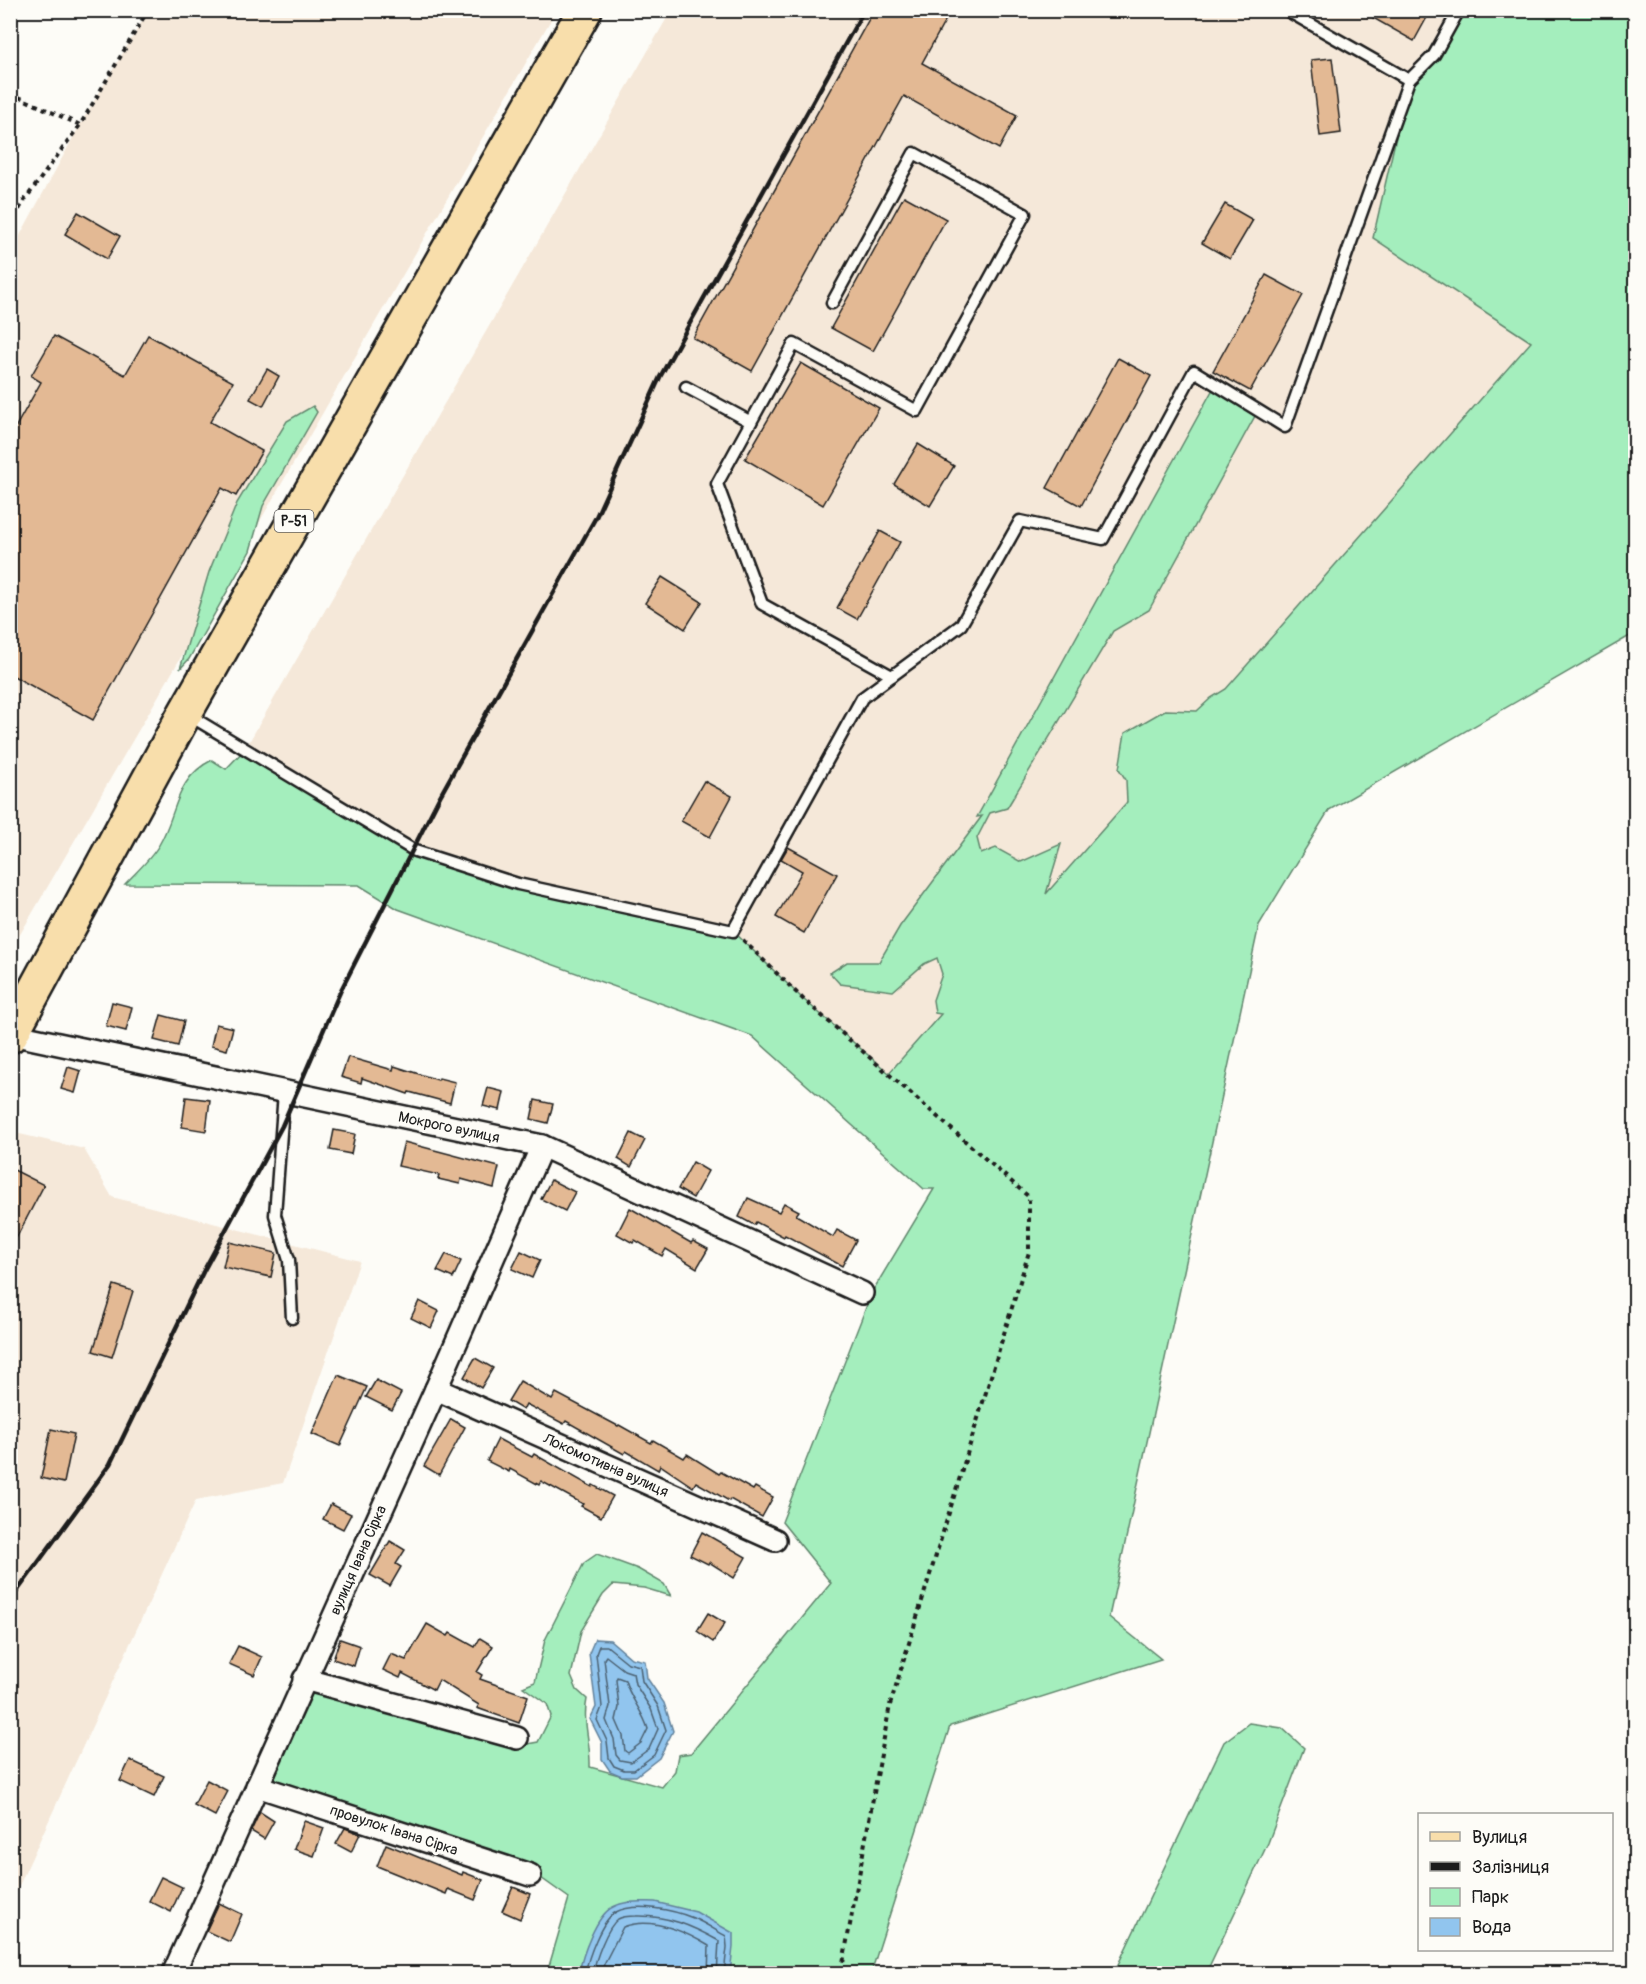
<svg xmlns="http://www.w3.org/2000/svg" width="1646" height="1984" font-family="Pangolin,sans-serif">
  <rect width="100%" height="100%" fill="#fdfcf7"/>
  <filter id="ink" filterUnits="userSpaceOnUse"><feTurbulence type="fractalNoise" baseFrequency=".0167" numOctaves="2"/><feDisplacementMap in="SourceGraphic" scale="12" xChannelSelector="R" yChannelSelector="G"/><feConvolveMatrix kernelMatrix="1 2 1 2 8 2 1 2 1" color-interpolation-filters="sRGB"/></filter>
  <g filter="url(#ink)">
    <g fill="#f5e8d9">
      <polygon points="148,11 556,11 11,950 11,252 80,125"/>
      <polygon points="671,11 1455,11 1373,238 1531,342 889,1074 803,999 733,931 518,884 415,851 245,749"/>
      <polygon points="11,1132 84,1149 112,1197 360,1261 283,1483 196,1500 11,1903"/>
    </g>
    <g fill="#a4eebd" stroke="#60856c" stroke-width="1.5">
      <path d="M1455,11H1635V633L1329,810L1259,925L1109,1617L1161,1659L950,1726L871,1973H547L569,1898L531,1871L272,1786L307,1685L517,1746L538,1742L551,1716L547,1704L523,1687L535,1682L545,1640L584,1563L597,1554L638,1569L664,1584L671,1596L644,1588L613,1585L603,1595L581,1631L571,1676L577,1690L587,1699C582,1722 591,1743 590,1767L662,1787L675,1771L678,1755L691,1753L831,1583L782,1522L872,1292L934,1189H924L752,1036L398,909L359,885L125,884C136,872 151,859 159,845C178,813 174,779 212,760L226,769L245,749L415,851L518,884L733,931L803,999L889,1073L941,1014L935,1013L933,1000L942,974L937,958L924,964L893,991L840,984L830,973L847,962H879L900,926L982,816L977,817L1213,389L1255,416L1149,610L1113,631L1007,808L990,813L977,838L981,854L996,848L1021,862L1061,844L1046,894L1127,802L1126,780L1119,769L1125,733L1165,710L1197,711L1211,698L1226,689L1531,342L1373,238L1409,80Z"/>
      <polygon points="313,406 317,412 263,506 250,551 189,659 180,669 209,572 237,503 287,421"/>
      <polygon points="1249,1723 1282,1728 1304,1748 1268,1843 1206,1973 1114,1973 1224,1742"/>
    </g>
    <g fill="#91c5ee" stroke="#62819a" stroke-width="1.5">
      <polygon points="595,1639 610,1640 631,1658 645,1661 647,1678 664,1703 673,1731 659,1758 636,1776 622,1776 610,1771 602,1759 602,1743 590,1719 596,1707 589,1653"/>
      <path d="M655,1902L696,1912L733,1933V1947L730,1973H579C582,1956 596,1915 613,1907C625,1900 641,1902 655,1902Z"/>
    </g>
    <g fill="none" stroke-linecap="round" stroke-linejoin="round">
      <g stroke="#4b6070" stroke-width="1.5">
        <polygon points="599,1646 607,1646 628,1663 640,1666 642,1681 658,1706 666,1730 654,1755 634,1770 624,1770 614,1766 609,1758 607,1741 597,1720 602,1707 596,1654"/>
        <polygon points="606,1656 624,1670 633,1673 635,1684 651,1709 658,1729 649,1749 631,1762 620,1760 616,1755 614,1739 606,1720 610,1706 604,1659"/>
        <path d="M617,1677L625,1680C629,1697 643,1711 648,1729L641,1743L628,1753L625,1751L623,1736L616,1720L619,1707L616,1680Z"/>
        <path d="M585,1974C588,1958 601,1920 616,1912C635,1902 674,1910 693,1918C705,1923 715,1930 726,1936L727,1947L724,1974"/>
        <path d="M593,1974C595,1960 607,1927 618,1919C623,1916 630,1916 636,1916C667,1915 692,1926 719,1941L717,1974"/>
        <path d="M602,1974L604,1964L623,1927C651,1916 686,1932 709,1946L708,1974"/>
      </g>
    </g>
    <g fill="#e3b994" stroke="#1c1c1c" stroke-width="1.5">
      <polygon points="874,10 951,10 922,63 1017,115 999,149 904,96 752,371 693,338"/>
      <polygon points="1359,10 1431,10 1414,41"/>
      <polygon points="1332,58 1341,133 1320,136 1311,60"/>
      <polygon points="904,196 946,219 873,351 831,328"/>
      <polygon points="1225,204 1253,220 1230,259 1202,243"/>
      <polygon points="78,212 120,236 107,259 65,234"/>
      <polygon points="1266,275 1303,295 1250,391 1213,371"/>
      <polygon points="148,335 233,382 210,422 262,451 236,496 222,488 93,720 10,674 10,437 41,382 31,376 54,336 125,375"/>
      <polygon points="1118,358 1151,376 1081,506 1047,488"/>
      <polygon points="801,363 879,408 823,505 745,459"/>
      <polygon points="267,369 279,376 263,406 250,399"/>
      <polygon points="918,444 954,466 930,506 894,484"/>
      <polygon points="880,531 900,542 857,619 837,608"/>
      <polygon points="662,577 702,602 685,629 645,603"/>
      <polygon points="704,781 732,796 710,837 681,821"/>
      <polygon points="788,847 837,874 804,933 776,917 802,871 781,859"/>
      <polygon points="112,1002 132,1007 126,1031 106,1026"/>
      <polygon points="161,1015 184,1021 178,1046 154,1040"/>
      <polygon points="216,1024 233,1028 227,1050 211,1046"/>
      <polygon points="348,1057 393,1070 394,1066 438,1080 439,1078 455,1082 450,1103 409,1092 408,1094 362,1078 361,1083 341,1077"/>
      <polygon points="68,1067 81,1071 75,1093 61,1089"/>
      <polygon points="488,1088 504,1092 500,1110 483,1106"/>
      <polygon points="186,1097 210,1100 206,1131 182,1127"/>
      <polygon points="535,1100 553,1104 548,1123 531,1119"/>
      <polygon points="334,1130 355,1134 351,1154 330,1150"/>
      <polygon points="631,1133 645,1140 631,1167 618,1159"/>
      <polygon points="404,1142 499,1167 494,1188 461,1179 460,1184 438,1179 439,1175 398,1166"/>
      <polygon points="693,1162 708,1171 693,1198 678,1189"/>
      <polygon points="10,1168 44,1185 10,1250"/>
      <polygon points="551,1180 575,1192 565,1211 541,1199"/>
      <polygon points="748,1198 779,1212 784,1203 799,1211 796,1215 833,1237 837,1230 856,1240 842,1266 785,1235 784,1237 756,1222 754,1225 739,1217"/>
      <polygon points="630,1208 691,1243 693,1241 708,1249 697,1268 666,1249 662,1256 635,1240 633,1243 617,1234"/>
      <polygon points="229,1242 276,1253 271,1277 223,1267"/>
      <polygon points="521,1251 540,1260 532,1278 512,1269"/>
      <polygon points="446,1254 461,1261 453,1278 437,1271"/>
      <polygon points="114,1285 133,1291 112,1357 93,1351"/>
      <polygon points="419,1301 439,1311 431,1328 411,1318"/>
      <polygon points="475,1358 493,1368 481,1388 464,1377"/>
      <polygon points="338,1375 367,1387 340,1446 312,1434"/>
      <polygon points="376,1380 401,1393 392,1410 366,1397"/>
      <polygon points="520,1381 552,1400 556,1393 618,1426 619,1425 651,1443 653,1440 684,1458 687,1454 719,1474 721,1472 753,1490 755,1487 773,1497 762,1517 730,1499 729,1501 696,1482 693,1487 660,1465 658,1470 626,1451 624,1454 566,1421 564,1424 526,1404 523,1410 508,1401"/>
      <polygon points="451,1419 465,1427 439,1475 424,1466"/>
      <polygon points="51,1429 74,1434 64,1483 41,1478"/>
      <polygon points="498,1439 532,1457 534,1454 592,1487 593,1485 613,1496 601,1517 581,1506 583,1504 541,1481 539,1485 510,1469 509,1472 487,1461"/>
      <polygon points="331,1504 351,1514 343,1529 323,1519"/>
      <polygon points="702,1532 746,1557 734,1578 709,1562 708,1564 690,1555"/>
      <polygon points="390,1541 405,1550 396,1564 401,1567 390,1586 370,1575"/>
      <polygon points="708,1613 725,1623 713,1642 697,1631"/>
      <polygon points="427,1624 448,1636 450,1633 475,1647 480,1638 493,1646 477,1672 482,1675 480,1679 528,1696 519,1723 477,1708 479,1705 439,1680 434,1690 402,1673 400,1678 383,1670 391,1654 406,1660"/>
      <polygon points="340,1639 360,1646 354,1666 333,1659"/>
      <polygon points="238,1646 262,1657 254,1675 229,1664"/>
      <polygon points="130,1760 164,1776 154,1797 120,1781"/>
      <polygon points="207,1780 228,1791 215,1816 194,1805"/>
      <polygon points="260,1812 274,1821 264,1839 251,1831"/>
      <polygon points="304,1821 324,1828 314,1856 294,1849"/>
      <polygon points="345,1828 360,1834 351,1852 336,1844"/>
      <polygon points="386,1844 462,1875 463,1872 483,1880 475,1900 448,1889 446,1894 377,1866"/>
      <polygon points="161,1877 182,1887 171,1912 149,1901"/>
      <polygon points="513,1887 530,1894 520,1919 502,1911"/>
      <polygon points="219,1903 242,1914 230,1942 206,1931"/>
    </g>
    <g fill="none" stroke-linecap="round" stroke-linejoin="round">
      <g stroke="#1c1c1c" stroke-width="15">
        <g id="lane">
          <polyline points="1409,80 1434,55 1459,10"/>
          <polyline points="686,387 751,422 717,484 762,604 892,676"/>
          <polyline points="751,422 794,344 917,411 1025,214 914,153 832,303"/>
          <polyline points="187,714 415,851 518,884 733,931 862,698 961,625 1020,521 1103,539 1194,371 1285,427 1409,80 1286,10"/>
          <polyline points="284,1092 275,1215 289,1260 292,1318"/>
        </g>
      </g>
      <g stroke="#1c1c1c" stroke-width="26">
        <g id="street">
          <polyline points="11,1034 542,1146 862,1293"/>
          <polyline points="436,1389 775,1540"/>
          <polyline points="304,1679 517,1738"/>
          <polyline points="257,1786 530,1875"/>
          <polyline points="173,1974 436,1389 542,1146"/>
        </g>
      </g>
      <g stroke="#1c1c1c" stroke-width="38">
        <polyline id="primary" points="10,1036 185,713 585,10"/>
      </g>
      <g stroke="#1c1c1c" stroke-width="4" stroke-dasharray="4.5 4.5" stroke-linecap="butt">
        <polyline points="10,93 80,125 148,10"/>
        <polyline points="10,225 24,201 80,125"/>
        <polyline points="743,940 803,999 1029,1197 1029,1252 890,1705 841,1974"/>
      </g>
      <use href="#lane" stroke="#fdfcf7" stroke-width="10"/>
      <use href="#street" stroke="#fdfcf7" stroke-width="21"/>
      <use href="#primary" stroke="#f8deab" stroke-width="33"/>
      <polyline stroke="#1c1c1c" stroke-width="4.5" points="10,1601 110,1464 203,1272 282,1126 340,992 440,796 596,517 660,377 864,10"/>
    </g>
  </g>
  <g text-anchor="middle" stroke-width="6" stroke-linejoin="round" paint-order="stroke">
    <rect fill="#fdfcf7" stroke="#605f5e" stroke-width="1.5" x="274.5" y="510" width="39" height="22" rx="4.5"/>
    <g font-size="14" font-weight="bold" fill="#1c1c1c">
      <text x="294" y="526">Р-51</text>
    </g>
    <g font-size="15" fill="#1c1c1c" stroke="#fdfcf7">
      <text transform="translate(449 1127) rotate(12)" y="5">Мокрого вулиця</text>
      <text transform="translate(606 1465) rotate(24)" y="5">Локомотивна вулиця</text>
      <text transform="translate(358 1560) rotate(-66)" y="5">вулиця Івана Сірка</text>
      <text transform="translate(394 1830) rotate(18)" y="5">провулок Івана Сірка</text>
    </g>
  </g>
  <rect width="1646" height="1984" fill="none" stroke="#fdfcf7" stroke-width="36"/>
  <rect x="18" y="18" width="1610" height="1948" fill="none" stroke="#1c1c1c" stroke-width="2" filter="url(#ink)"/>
  <rect x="1418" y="1813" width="195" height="138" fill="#fdfcf7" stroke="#a3a29f" stroke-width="1.5"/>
  <rect x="1430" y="1832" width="30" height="9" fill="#f8deab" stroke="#a3a29f" stroke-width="1.5"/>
  <text x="1472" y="1843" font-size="18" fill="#1c1c1c">Вулиця</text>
  <rect x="1430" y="1862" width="30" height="9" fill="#1c1c1c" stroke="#a3a29f" stroke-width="1.5"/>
  <text x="1472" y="1873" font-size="18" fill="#1c1c1c">Залізниця</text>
  <rect x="1430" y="1888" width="30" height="18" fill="#a4eebd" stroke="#a3a29f" stroke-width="1.5"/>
  <text x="1472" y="1903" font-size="18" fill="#1c1c1c">Парк</text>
  <rect x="1430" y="1918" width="30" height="18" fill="#91c5ee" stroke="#a3a29f" stroke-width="1.5"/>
  <text x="1472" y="1933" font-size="18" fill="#1c1c1c">Вода</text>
</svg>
